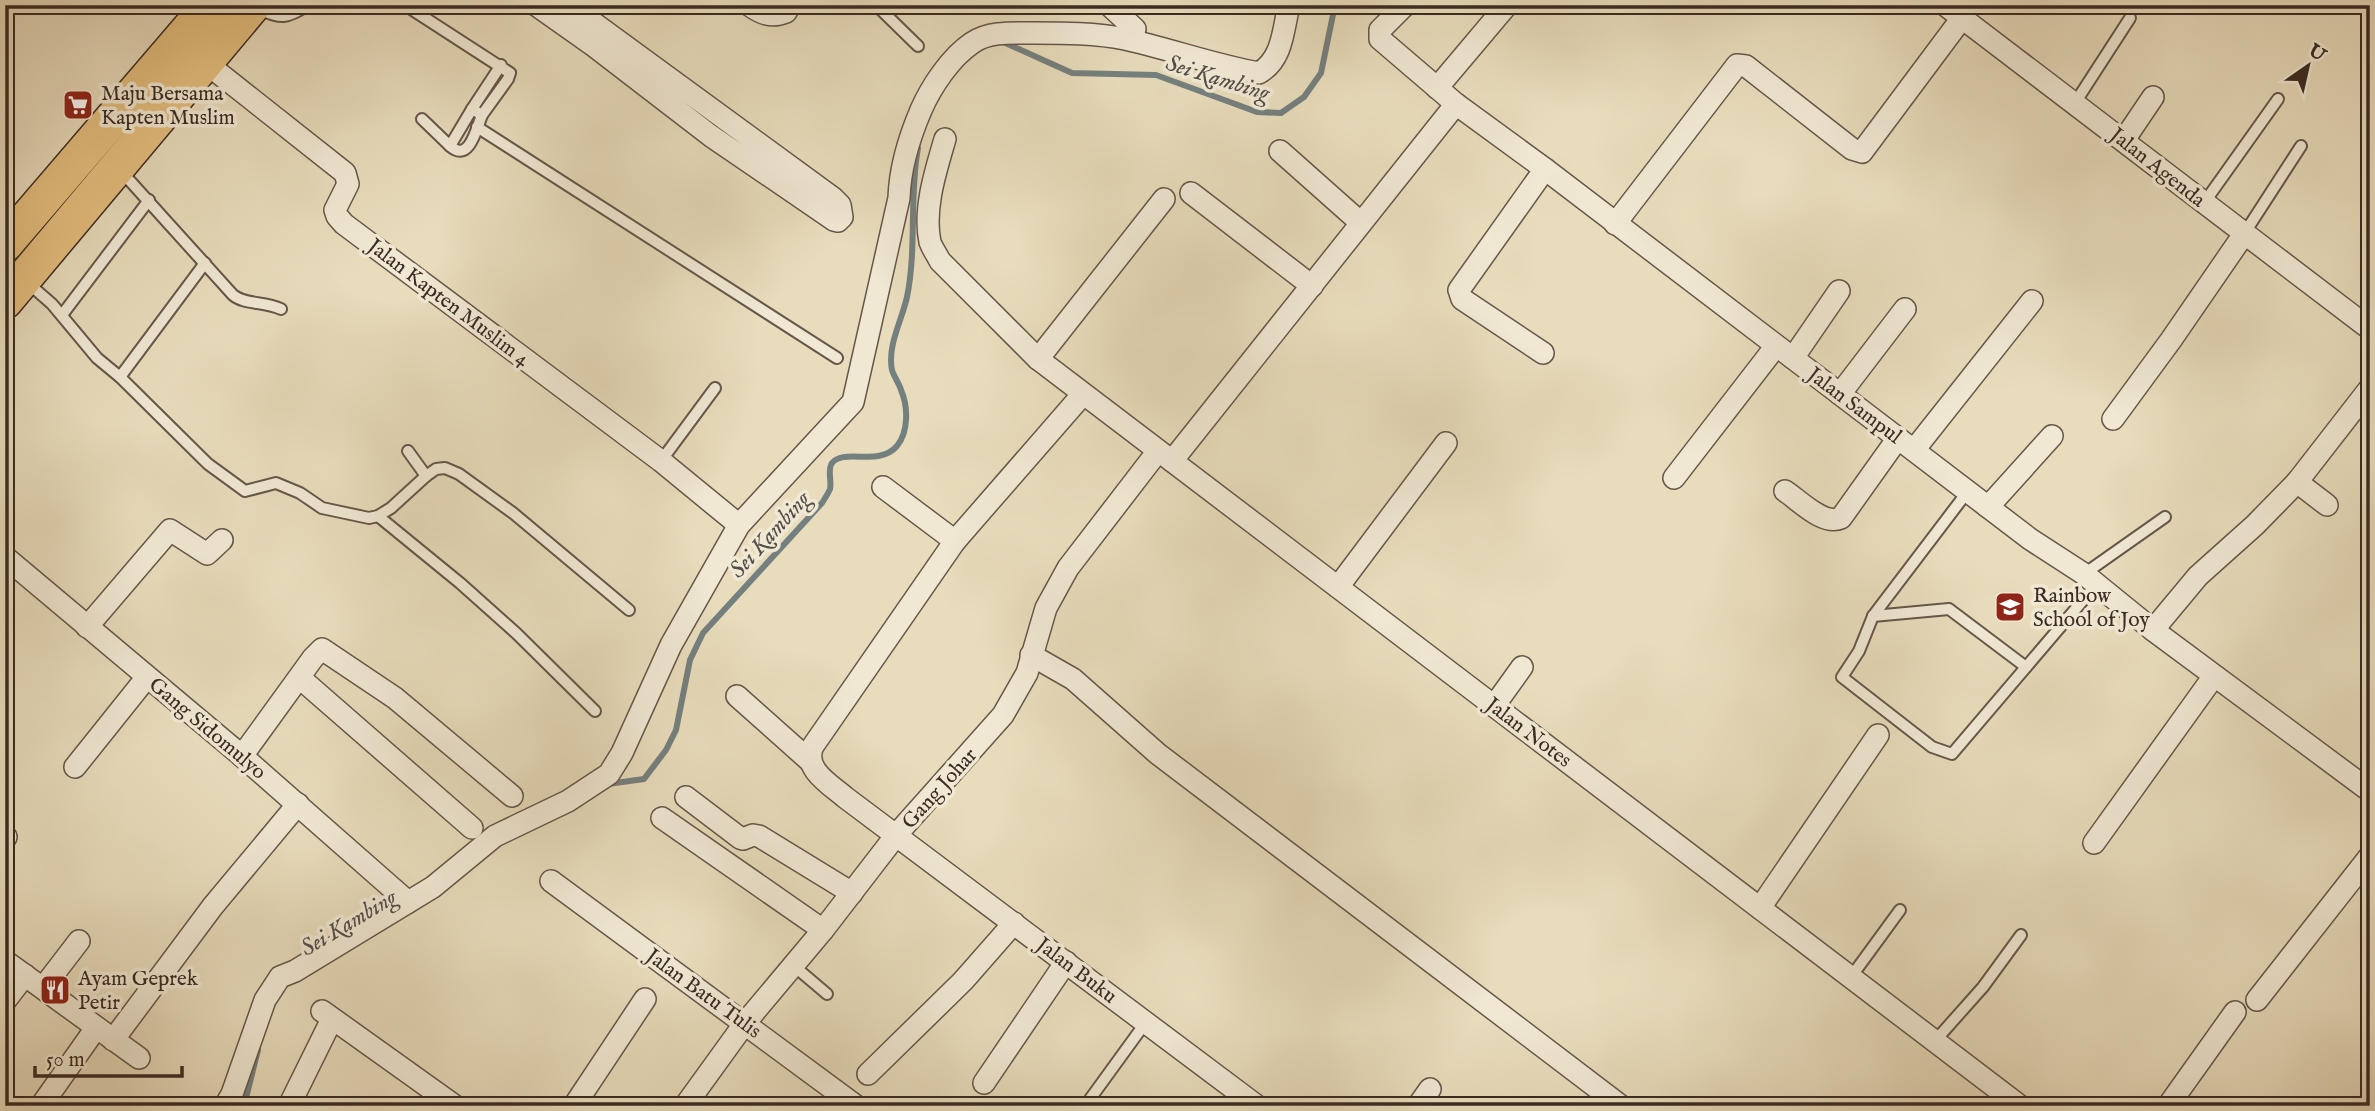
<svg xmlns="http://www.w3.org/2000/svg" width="2375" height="1111" font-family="'IM FELL English',serif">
  <rect width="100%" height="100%" fill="#e8dcbc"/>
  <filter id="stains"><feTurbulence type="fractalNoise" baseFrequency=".00286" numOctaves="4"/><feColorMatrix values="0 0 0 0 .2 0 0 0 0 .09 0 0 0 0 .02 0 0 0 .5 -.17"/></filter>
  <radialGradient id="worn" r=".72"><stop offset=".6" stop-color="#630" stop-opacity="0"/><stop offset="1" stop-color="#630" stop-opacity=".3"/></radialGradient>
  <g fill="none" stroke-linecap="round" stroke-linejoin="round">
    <g stroke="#74807f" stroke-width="6">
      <polyline points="1001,41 1072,73 1156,75 1257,112 1281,113 1304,97 1321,73 1335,5"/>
      <path d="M608,784L644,779L666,750L676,730L690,660L703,633L822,503C825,498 828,494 830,489C832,481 827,470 832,463C844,448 879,467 897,446C909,431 908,406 901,390C899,383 894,377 892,370C887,346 902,320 907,297C917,248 909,197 918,148"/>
      <polyline points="244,1106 258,1050"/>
    </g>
    <g stroke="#66574a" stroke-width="14">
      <g id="service">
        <polyline points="405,5 510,73 508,79 482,115"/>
        <polyline points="876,5 918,46"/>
        <path d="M257,9C282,18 285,20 308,5"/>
        <polyline points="2075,103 2130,18"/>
        <polyline points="422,119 450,146 472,109"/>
        <polyline points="477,127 837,358"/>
        <path d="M450,146C469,163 476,130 482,115L472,109L501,65"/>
        <path d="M121,171L233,295C245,305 264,301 281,309"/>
        <polyline points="2204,203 2278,99"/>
        <polyline points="2244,234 2301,146"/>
        <polyline points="5,263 52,304 97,358 120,377 208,464 245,491 276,483 300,493 322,508 369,518 378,516 391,508 426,476"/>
        <polyline points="62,315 149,200"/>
        <polyline points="120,377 205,263"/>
        <polyline points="408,451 426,476 436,469 445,468 459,474 513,513 629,610"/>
        <polyline points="661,461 715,388"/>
        <polyline points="1968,491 1873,616 1859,651 1842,677 1932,747 1952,754 2096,585"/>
        <polyline points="378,516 460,583 516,633 595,711"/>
        <polyline points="2084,574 2165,517"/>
        <polyline points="1873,616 1949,609 2026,667"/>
        <polyline points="794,966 827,994"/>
        <polyline points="1851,977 1900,910"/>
        <polyline points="1935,1041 1983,987 2021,935"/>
        <polyline points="1085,1106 1146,1022"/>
      </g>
    </g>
    <g stroke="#66574a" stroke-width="24">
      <g id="minor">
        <polyline points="536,5 594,46 711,136 834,220 838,221 842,217 840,205 833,198 569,5"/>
        <path d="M749,5C762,14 771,18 786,12L790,5"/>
        <polyline points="1109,5 1135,29"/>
        <polyline points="1405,5 1380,30 1380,39 1456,104 1545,169 2030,539 2084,574 2153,630 2370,791"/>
        <polyline points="1945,5 2370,329"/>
        <polyline points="206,63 345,173 348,184 335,210 337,216 344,224 661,461 739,525"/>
        <polyline points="1437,88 1507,5"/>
        <path d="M945,139C936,170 923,209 930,242C932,248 937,255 940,261L1038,359L2020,1106"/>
        <polyline points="2124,140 2153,97"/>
        <polyline points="1280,151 1361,223"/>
        <polyline points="1191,193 1312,286"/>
        <polyline points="1615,224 1737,65 1746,66 1852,149 1862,152 1962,18"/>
        <polyline points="1543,353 1462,299 1459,290 1545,169"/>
        <polyline points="1793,358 1839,291"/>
        <polyline points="1038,359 1164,199"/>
        <path d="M1083,394L955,541L813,746C802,769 831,785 846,798L1257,1106"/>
        <polyline points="1840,394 1905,309"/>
        <polyline points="2113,419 2171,340 2244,234"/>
        <polyline points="1914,450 2032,301"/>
        <polyline points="1172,461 1456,104"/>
        <polyline points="1674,478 1776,346"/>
        <polyline points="2297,482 2327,505"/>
        <polyline points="883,487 955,541"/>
        <path d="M1785,491C1799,500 1823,526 1841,518L1898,438"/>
        <polyline points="1988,507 2052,436"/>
        <polyline points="5,557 242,756 408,902"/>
        <polyline points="1338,587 1446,443"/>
        <polyline points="87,627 170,530 207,554 222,540"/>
        <polyline points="2153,630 2198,576 2255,525 2297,482 2370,388"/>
        <polyline points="1031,655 1073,679 1158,754 1621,1106"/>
        <polyline points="300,678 472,828"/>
        <polyline points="737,696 810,761"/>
        <polyline points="1494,706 1522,667"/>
        <polyline points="242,756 313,658 322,649 395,698 512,796"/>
        <polyline points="75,767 147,677"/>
        <polyline points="686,797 740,838 743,839 753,835 759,836 852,893"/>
        <polyline points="662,818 823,930"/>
        <polyline points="5,838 6,837"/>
        <polyline points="2094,843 2214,676"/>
        <polyline points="551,881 856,1106"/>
        <polyline points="1760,908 1878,735"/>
        <polyline points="5,961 139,1058"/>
        <polyline points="43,988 79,941"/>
        <polyline points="2257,1000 2370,856"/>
        <polyline points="5,1001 25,975"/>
        <polyline points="322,1011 455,1106"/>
        <polyline points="113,1040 213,906 298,804"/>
        <polyline points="868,1074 963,981 1014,923"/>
        <polyline points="984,1083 1066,962"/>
        <polyline points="41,1106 96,1028"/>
        <path d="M225,1106L232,1094L265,1000L280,977L295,971L433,887L495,836L568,801L609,774L622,753L671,645L739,525L853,402L899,198C900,168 909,138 921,110C931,87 950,58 972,43C989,31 1014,33 1034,33C1063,33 1096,33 1125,39C1170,49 1213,65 1259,73C1283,59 1283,30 1289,5"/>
        <polyline points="289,1106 332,1019"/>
        <polyline points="574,1106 645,999"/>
        <polyline points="685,1106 745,1023 823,930 897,834 1003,715 1027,673 1046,608 1068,568 1158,451"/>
        <polyline points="1418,1106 1430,1089"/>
        <polyline points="2168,1106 2235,1012"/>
      </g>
    </g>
    <g stroke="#3a2b24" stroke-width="38">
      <g id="primary">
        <polyline points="5,244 210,5"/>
        <polyline points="5,301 253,5"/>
      </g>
    </g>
    <use href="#service" stroke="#f0e8d3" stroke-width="10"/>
    <use href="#minor" stroke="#f0e8d3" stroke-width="21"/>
    <use href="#primary" stroke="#e4be7e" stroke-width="35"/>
  </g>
  <defs>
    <g id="supermarket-square" transform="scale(1.575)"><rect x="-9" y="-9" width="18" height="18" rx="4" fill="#8f2418" stroke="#f0e8d3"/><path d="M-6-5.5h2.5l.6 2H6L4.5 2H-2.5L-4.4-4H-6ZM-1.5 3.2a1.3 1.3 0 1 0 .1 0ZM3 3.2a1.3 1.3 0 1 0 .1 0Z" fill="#fff"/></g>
    <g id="school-square" transform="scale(1.575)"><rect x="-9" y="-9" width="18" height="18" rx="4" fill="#8f2418" stroke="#f0e8d3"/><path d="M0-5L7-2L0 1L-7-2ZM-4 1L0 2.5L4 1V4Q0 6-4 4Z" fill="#fff"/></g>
    <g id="restaurant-square" transform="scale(1.575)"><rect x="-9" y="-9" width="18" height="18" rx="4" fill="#8f2418" stroke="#f0e8d3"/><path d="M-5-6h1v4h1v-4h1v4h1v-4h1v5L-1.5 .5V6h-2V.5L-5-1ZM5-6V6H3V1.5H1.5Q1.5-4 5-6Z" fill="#fff"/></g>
  </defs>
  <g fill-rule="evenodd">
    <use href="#supermarket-square" x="78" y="105"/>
    <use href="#school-square" x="2010" y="607"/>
    <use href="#restaurant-square" x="55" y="990"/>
  </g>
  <g text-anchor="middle" stroke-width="7" stroke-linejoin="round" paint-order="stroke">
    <g font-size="21" fill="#3a2b24" stroke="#f0e8d3" text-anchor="start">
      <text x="101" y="100">Maju Bersama<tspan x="101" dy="24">Kapten Muslim</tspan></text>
      <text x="2033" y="602">Rainbow<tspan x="2033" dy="24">School of Joy</tspan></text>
      <text x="78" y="985">Ayam Geprek<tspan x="78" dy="24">Petir</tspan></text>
    </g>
    <g font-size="21" fill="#3a2b24" stroke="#f0e8d3">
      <text transform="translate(2158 167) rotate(38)" y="7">Jalan Agenda</text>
      <text transform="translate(449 302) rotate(37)" y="7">Jalan Kapten Muslim 4</text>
      <text transform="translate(1855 405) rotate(37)" y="7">Jalan Sampul</text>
      <text transform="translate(208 728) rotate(40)" y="7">Gang Sidomulyo</text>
      <text transform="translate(1529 732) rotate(37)" y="7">Jalan Notes</text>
      <text transform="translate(939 788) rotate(-48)" y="7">Gang Johar</text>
      <text transform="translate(1077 970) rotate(37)" y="7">Jalan Buku</text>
      <text transform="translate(704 993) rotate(36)" y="7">Jalan Batu Tulis</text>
    </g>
    <g font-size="23" font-style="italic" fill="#524e4a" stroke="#f0e8d3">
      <text transform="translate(1218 77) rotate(17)" y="8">Sei Kambing</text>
      <text transform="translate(769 534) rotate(-48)" y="8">Sei Kambing</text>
      <text transform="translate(348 922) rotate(-31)" y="8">Sei Kambing</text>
    </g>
  </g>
  <rect width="2375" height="1111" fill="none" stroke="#e8dcbc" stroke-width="28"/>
  <rect x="7" y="7" width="2361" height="1097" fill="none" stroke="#3a2b24" stroke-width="3.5"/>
  <rect x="14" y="14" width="2347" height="1083" fill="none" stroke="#3a2b24" stroke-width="2"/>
  <g transform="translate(2308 66) rotate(34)" stroke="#f0e8d3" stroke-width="5" paint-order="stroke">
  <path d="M0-5L12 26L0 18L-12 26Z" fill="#3a2b24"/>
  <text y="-10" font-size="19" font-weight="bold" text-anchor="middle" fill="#3a2b24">U</text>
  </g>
  <path d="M35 1066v10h147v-10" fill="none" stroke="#3a2b24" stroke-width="3.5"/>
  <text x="46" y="1066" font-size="21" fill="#3a2b24" stroke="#f0e8d3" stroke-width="5" paint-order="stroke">50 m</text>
  <rect width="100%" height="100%" filter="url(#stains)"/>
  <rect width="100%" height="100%" fill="url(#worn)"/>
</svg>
